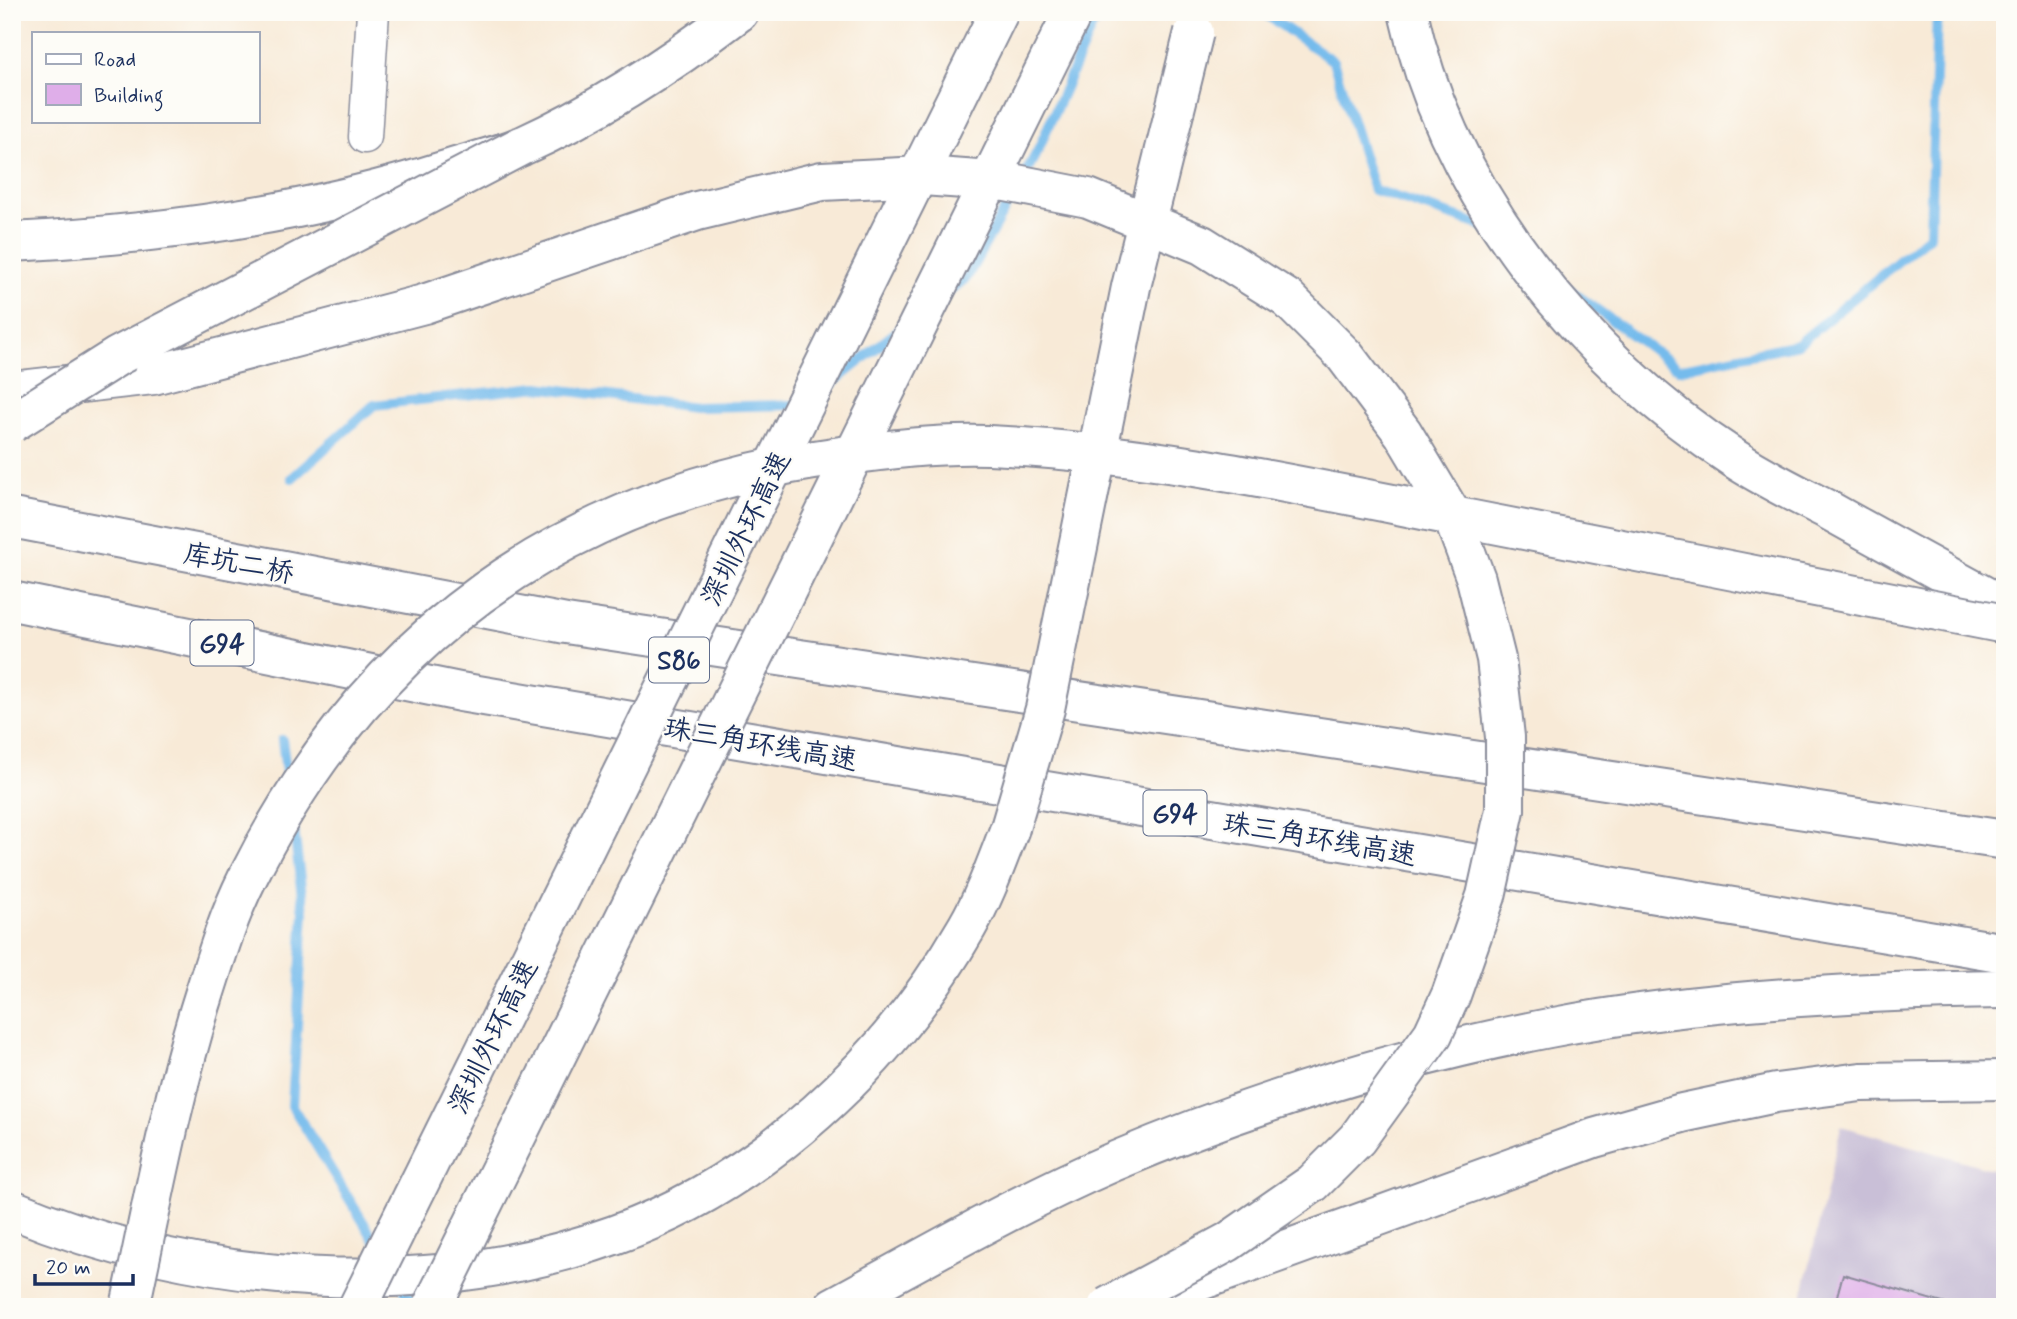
<svg xmlns="http://www.w3.org/2000/svg" width="2017" height="1319" font-family="Mynerve,'LXGW WenKai TC',sans-serif">
  <rect width="100%" height="100%" fill="#fdfcf7"/>
  <filter id="ink" filterUnits="userSpaceOnUse"><feTurbulence type="fractalNoise" baseFrequency=".0143" numOctaves="2"/><feDisplacementMap in="SourceGraphic" scale="14" xChannelSelector="R" yChannelSelector="G"/><feConvolveMatrix kernelMatrix="1 2 1 2 8 2 1 2 1" color-interpolation-filters="sRGB"/></filter>
  <filter id="wash" filterUnits="userSpaceOnUse"><feTurbulence type="fractalNoise" baseFrequency=".00686" numOctaves="4" result="noise"/><feDisplacementMap in="SourceGraphic" scale="28" xChannelSelector="R" yChannelSelector="G"/><feGaussianBlur stdDeviation="1.57" result="paint"/><feColorMatrix in="noise" values="0 0 0 0 0 0 0 0 0 0 0 0 0 0 0 0 0 1.4 0 .05"/><feComposite in="paint" operator="in"/></filter>
  <g filter="url(#wash)">
    <rect width="100%" height="100%" fill="#f8ead7"/>
    <polygon fill="#c9bfd7" points="1841,1126 2005,1173 2005,1307 1800,1307"/>
    <g fill="none" stroke-linecap="round" stroke-linejoin="round">
      <g stroke="#75bbec" stroke-width="10">
        <polyline points="1262,12 1333,61 1374,190 1489,228"/>
        <polyline points="1024,176 1038,150 1092,26 1110,12"/>
        <polyline points="951,290 967,277 1014,192"/>
        <polyline points="1570,290 1679,369 1798,344 1930,235 1937,12"/>
        <polyline points="830,385 900,329"/>
        <polyline points="292,478 374,405 538,387 694,407 794,405"/>
        <polyline points="282,740 288,786"/>
        <polyline points="293,821 304,912 292,1106 378,1246"/>
        <polyline points="402,1286 414,1307"/>
      </g>
    </g>
    <g id="blocks">
      <polygon fill="#dfaee9" points="1843,1274 1953,1306 1953,1307 1834,1307"/>
    </g>
  </g>
  <g filter="url(#ink)">
    <use href="#blocks" fill-opacity="0" stroke="#8a8c9a" stroke-width="2"/>
    <g fill="none" stroke-linecap="round" stroke-linejoin="round">
      <g stroke="#8a8c9a" stroke-width="35">
        <polyline id="minor" points="365,137 373,12"/>
      </g>
      <g stroke="#8a8c9a" stroke-width="42">
        <g id="motorway">
          <path d="M1408,12C1447,193 1582,360 1735,459C1764,478 1797,494 1828,510C1887,543 1946,575 2005,607"/>
          <path d="M12,242C158,235 307,214 446,170C471,162 498,156 522,146C599,111 672,63 739,12"/>
          <polyline points="12,391 153,375"/>
          <polyline points="12,518 566,624 2005,840"/>
          <polyline points="12,601 460,692 2005,953"/>
          <path d="M12,1209C196,1286 426,1303 614,1235C761,1183 890,1062 967,927C985,896 997,861 1010,828"/>
          <polyline points="1142,1302 1594,1138 1682,1113 1776,1093 1861,1082 2005,1080"/>
          <path d="M833,1307C925,1257 1016,1204 1113,1162C1252,1103 1400,1057 1549,1028C1692,1000 1859,991 2005,989"/>
        </g>
      </g>
      <use href="#minor" stroke="#fff" stroke-width="32"/>
      <use href="#motorway" stroke="#fff" stroke-width="38"/>
      <g stroke="#8a8c9a" stroke-width="42" stroke-linecap="butt">
        <g id="motorway-bridge">
          <polyline points="153,375 424,304 697,211 822,181 923,176 1006,182 1088,198 1202,245 1288,299 1345,356 1403,433 1452,515 1476,579 1496,659 1505,737 1505,810 1486,896 1451,995 1433,1034 1357,1139 1313,1183 1228,1242 1107,1307"/>
          <polyline points="12,423 118,356 521,146"/>
          <polyline points="1010,828 1045,709 1131,287 1194,32"/>
          <path d="M130,1307C153,1201 172,1095 205,992C217,954 229,915 247,879C368,636 565,495 834,457C885,450 937,443 989,445C1150,452 1306,487 1463,518C1644,553 1824,589 2005,624"/>
          <polyline points="358,1307 999,12"/>
          <polyline points="432,1307 1073,12"/>
        </g>
      </g>
      <use href="#motorway-bridge" stroke="#fff" stroke-width="38"/>
    </g>
  </g>
  <g text-anchor="middle" stroke-width="5" stroke-linejoin="round" paint-order="stroke">
    <g fill="#fdfcf7" stroke="#5f6c8c" stroke-width="2">
      <rect x="190.5" y="620.5" width="63" height="45" rx="5"/>
      <rect x="649" y="637.5" width="60" height="45" rx="5"/>
      <rect x="1143.5" y="790.5" width="63" height="45" rx="5"/>
    </g>
    <g font-size="26" font-weight="bold" fill="#1b2f5e">
      <text x="222" y="652">G94</text>
      <text x="679" y="669">S86</text>
      <text x="1175" y="822">G94</text>
    </g>
    <g font-size="28" fill="#1b2f5e" stroke="#fdfcf7">
      <text transform="translate(745 528) rotate(-64)" y="10">深圳外环高速</text>
      <text transform="translate(239 562) rotate(11)" y="10">库坑二桥</text>
      <text transform="translate(761 743) rotate(10)" y="10">珠三角环线高速</text>
      <text transform="translate(1320 838) rotate(10)" y="10">珠三角环线高速</text>
      <text transform="translate(492 1036) rotate(-64)" y="10">深圳外环高速</text>
    </g>
  </g>
  <rect width="2017" height="1319" fill="none" stroke="#fdfcf7" stroke-width="42"/>
  <rect x="32" y="32" width="228" height="91" fill="#fdfcf7" stroke="#a3aaba" stroke-width="2"/>
  <rect x="46" y="54" width="35" height="10" fill="#ffffff" stroke="#a3aaba" stroke-width="2"/>
  <text x="94" y="66" font-size="21" fill="#1b2f5e">Road</text>
  <rect x="46" y="84" width="35" height="21" fill="#dfaee9" stroke="#a3aaba" stroke-width="2"/>
  <text x="94" y="102" font-size="21" fill="#1b2f5e">Building</text>
  <path d="M35 1274v10h98v-10" fill="none" stroke="#1b2f5e" stroke-width="3.5"/>
  <text x="46" y="1274" font-size="21" fill="#1b2f5e" stroke="#fdfcf7" stroke-width="5" paint-order="stroke">20 m</text>
</svg>
